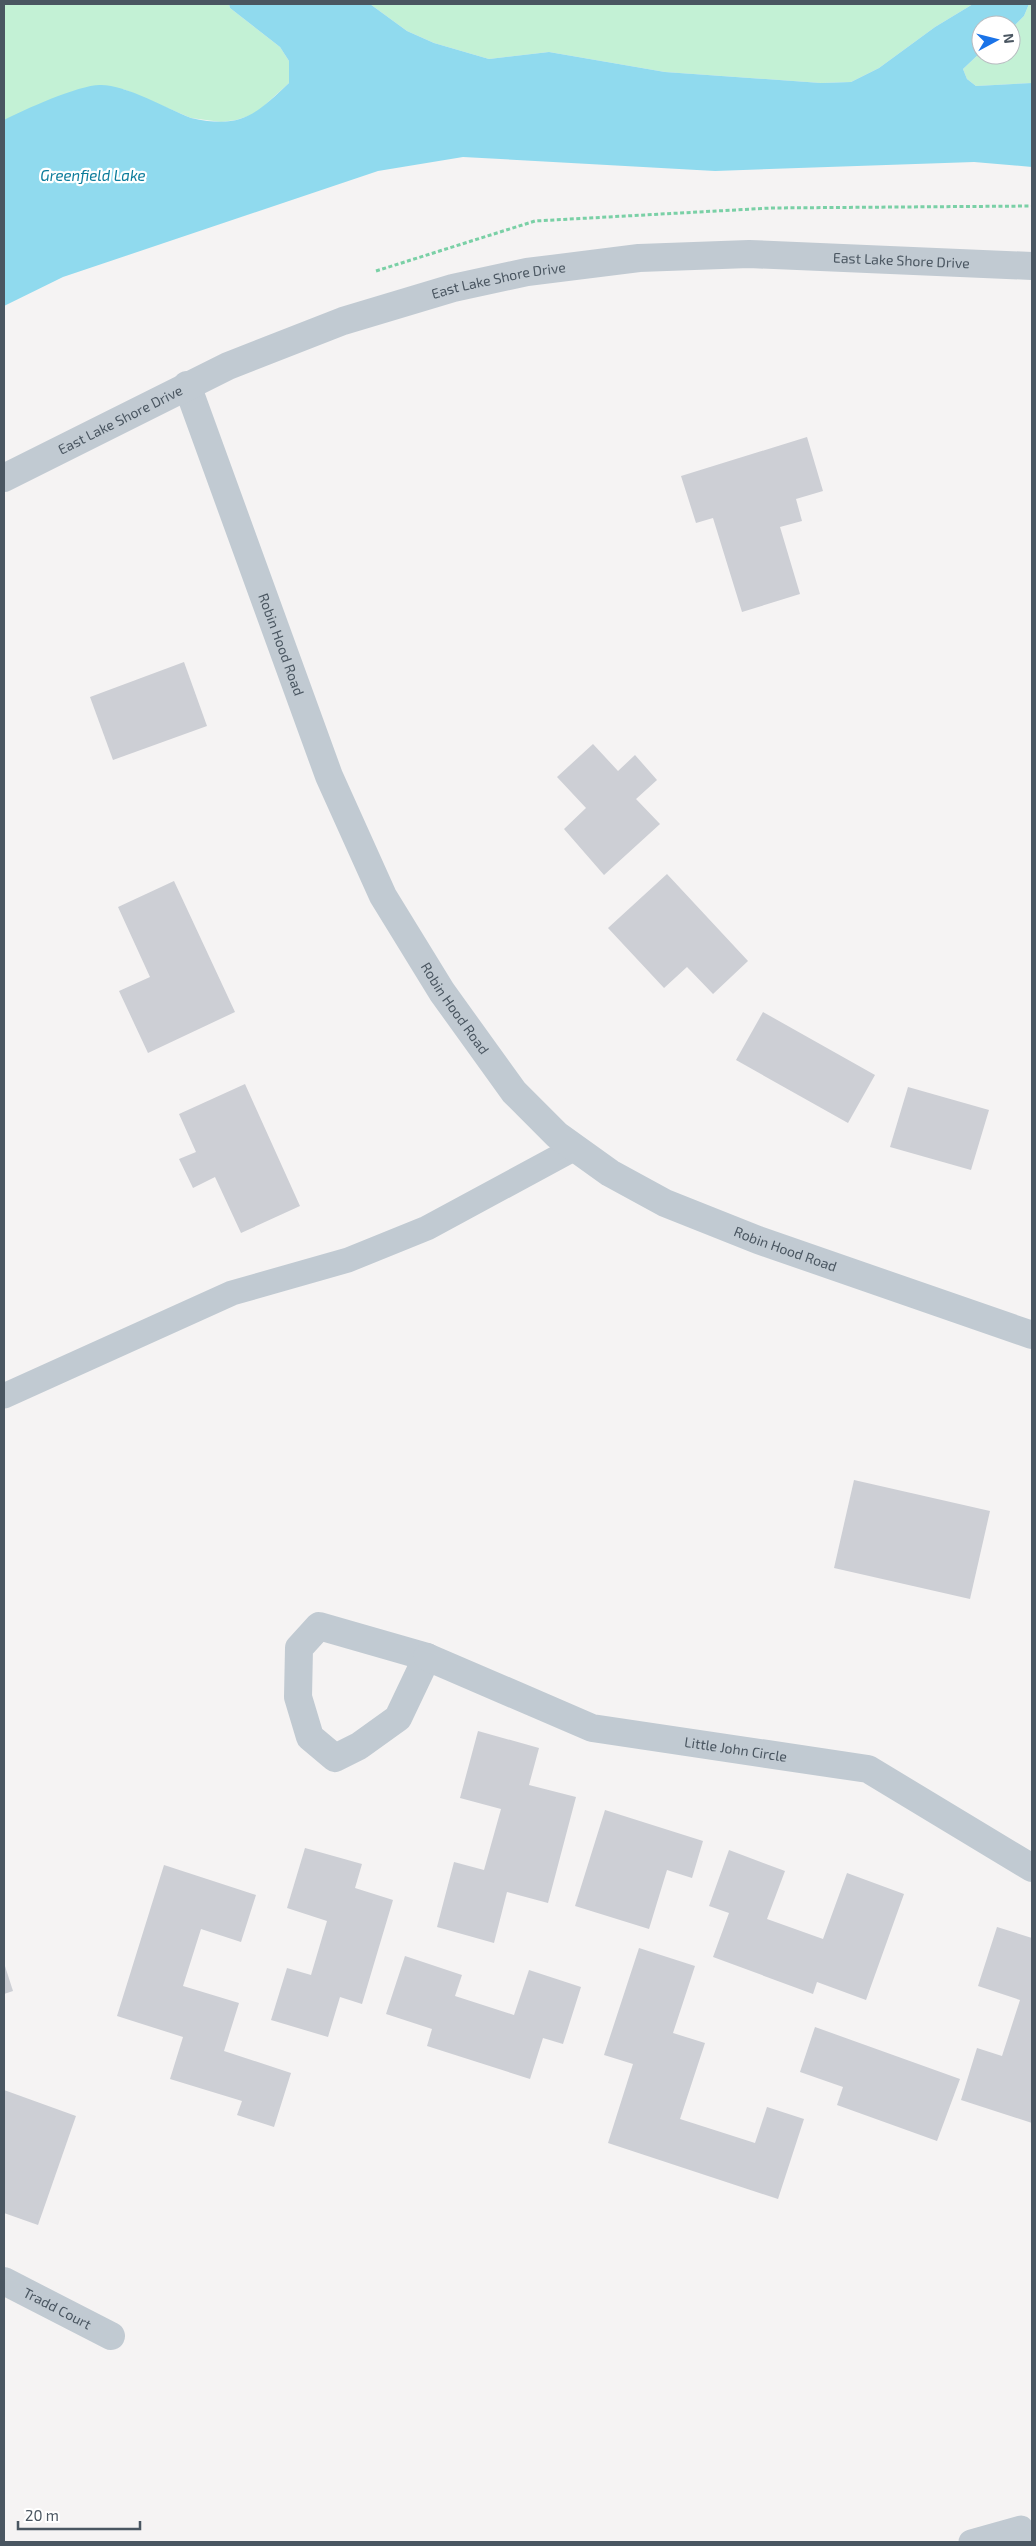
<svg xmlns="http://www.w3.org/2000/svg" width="1036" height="2546" font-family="'Exo 2',sans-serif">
  <rect width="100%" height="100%" fill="#f5f3f3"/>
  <g fill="#c3f1d5">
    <polygon points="4,4 229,4 230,8 280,47 289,61 289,83 255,114 236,120 221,122 191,118 123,89 4,120"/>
    <polygon points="370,4 973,4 935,27 879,68 851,82 821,83 665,72 549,52 489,59 434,43 407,31"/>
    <polygon points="1029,4 1032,4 1032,83 976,86 967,79 963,69 981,52 981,55 1011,55 1011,29 1024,16"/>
  </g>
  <path fill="#90daee" d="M229,4H370L407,31L434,43L489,59L549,52L665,72L821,83L851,82L879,68L935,27L973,4H1029L1024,16L1011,29V25H981V52L963,69L967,79L976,86L1032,83V167L974,162L715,171L463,157L378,171L63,277L4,306V120C23,110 81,84 101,85C126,85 166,108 191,118C241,129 254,116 289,83V61L280,47L230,8Z"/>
  <g fill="#cdcfd5">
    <polygon points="807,437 823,491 796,499 802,521 780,527 800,594 742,612 713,518 696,523 681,476"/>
    <polygon points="184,662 207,726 113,760 90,697"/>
    <polygon points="593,744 618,771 635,755 657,780 636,799 660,824 604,875 564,829 586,808 557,777"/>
    <polygon points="667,874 748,961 713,994 687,967 664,988 608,928"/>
    <polygon points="174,881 235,1012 148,1053 119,991 150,977 118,907"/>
    <polygon points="763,1012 875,1075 848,1123 736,1060"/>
    <polygon points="245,1084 300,1206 241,1233 215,1177 193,1188 179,1159 196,1152 179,1114"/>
    <polygon points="908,1087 989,1110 971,1170 890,1147"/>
    <polygon points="854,1480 990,1511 970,1599 834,1568"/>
    <polygon points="478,1731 539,1748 529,1785 576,1797 548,1903 507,1892 494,1943 437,1927 454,1862 484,1870 501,1809 460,1798"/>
    <polygon points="605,1810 703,1841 692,1878 667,1870 649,1929 575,1906"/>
    <polygon points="305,1848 362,1864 355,1888 393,1900 362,2004 340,1997 328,2037 271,2020 287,1968 311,1975 327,1921 287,1908"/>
    <polygon points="729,1850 785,1871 767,1919 823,1939 847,1873 904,1894 866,2000 817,1982 813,1994 713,1957 729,1913 709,1906"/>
    <polygon points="164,1865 256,1895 241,1942 201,1929 183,1986 239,2003 224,2051 291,2073 274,2127 237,2115 242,2101 170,2079 183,2037 117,2016"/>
    <polygon points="997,1927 1032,1938 1032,2123 961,2100 977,2048 1002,2056 1020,2000 978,1986"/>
    <polygon points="639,1948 695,1966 673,2033 705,2043 680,2119 755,2143 767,2107 804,2119 778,2199 608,2143 633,2064 604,2055"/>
    <polygon points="405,1956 462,1975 455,1996 514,2015 529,1970 581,1987 563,2044 543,2038 530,2079 427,2046 432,2029 386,2014"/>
    <polygon points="4,1963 13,1991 4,1994"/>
    <polygon points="815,2027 960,2079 937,2141 837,2105 843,2087 800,2072"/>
    <polygon points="4,2090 76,2116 38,2225 4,2213"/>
  </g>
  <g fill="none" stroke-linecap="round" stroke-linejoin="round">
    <polyline stroke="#7ad0a6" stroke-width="3" stroke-dasharray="4 2.5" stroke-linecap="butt" points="376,271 535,221 771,208 1032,206"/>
    <g stroke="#c1cad2" stroke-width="25">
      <polyline points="4,1396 232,1293 348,1260 427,1228 575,1148"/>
      <polyline points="971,2542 1021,2528 1025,2542"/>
    </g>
    <g stroke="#c1cad2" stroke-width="28">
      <path id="s1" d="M187,385L329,776L383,896L442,992L514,1092L557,1135L610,1173L665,1203L758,1240L1032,1335"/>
      <path id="s2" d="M4,478L228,366L343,321L453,288L527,272L639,258L749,254L1032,266"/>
      <polygon points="319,1626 427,1657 398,1718 359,1746 335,1758 310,1737 298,1697 299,1648"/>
      <path id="s3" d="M427,1657L592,1728L868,1769L1032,1868"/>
      <path id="s4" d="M4,2281L111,2336"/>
    </g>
  </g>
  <g text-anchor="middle" stroke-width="4.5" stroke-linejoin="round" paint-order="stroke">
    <g font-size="14" fill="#4a5661" stroke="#fff">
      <text dy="5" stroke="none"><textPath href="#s2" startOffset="940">East Lake Shore Drive</textPath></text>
      <text dy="5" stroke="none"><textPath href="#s2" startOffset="535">East Lake Shore Drive</textPath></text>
      <text dy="5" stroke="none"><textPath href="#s2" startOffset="130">East Lake Shore Drive</textPath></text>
      <text dy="5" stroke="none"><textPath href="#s1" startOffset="276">Robin Hood Road</textPath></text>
      <text dy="5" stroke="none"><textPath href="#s1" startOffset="681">Robin Hood Road</textPath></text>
      <text dy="5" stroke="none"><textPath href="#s1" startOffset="1101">Robin Hood Road</textPath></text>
      <text dy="5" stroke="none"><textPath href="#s3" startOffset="325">Little John Circle</textPath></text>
      <text dy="5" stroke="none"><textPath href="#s4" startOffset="60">Tradd Court</textPath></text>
    </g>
    <g font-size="15" font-style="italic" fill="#0c7c9b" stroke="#fff">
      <text x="93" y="181">Greenfield Lake</text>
    </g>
  </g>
  <rect width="1036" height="2546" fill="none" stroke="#4a5661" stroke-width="10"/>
  <g transform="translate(996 40) rotate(83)"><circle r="24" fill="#ffffff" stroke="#b7bbc0"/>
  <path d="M0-4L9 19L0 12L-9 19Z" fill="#1a73e8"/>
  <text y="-8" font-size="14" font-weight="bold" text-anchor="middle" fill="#4a5661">N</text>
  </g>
  <path d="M18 2521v8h122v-8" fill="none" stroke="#4a5661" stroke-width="2.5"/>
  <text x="25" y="2521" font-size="15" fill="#4a5661" stroke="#ffffff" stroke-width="4" paint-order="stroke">20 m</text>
</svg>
